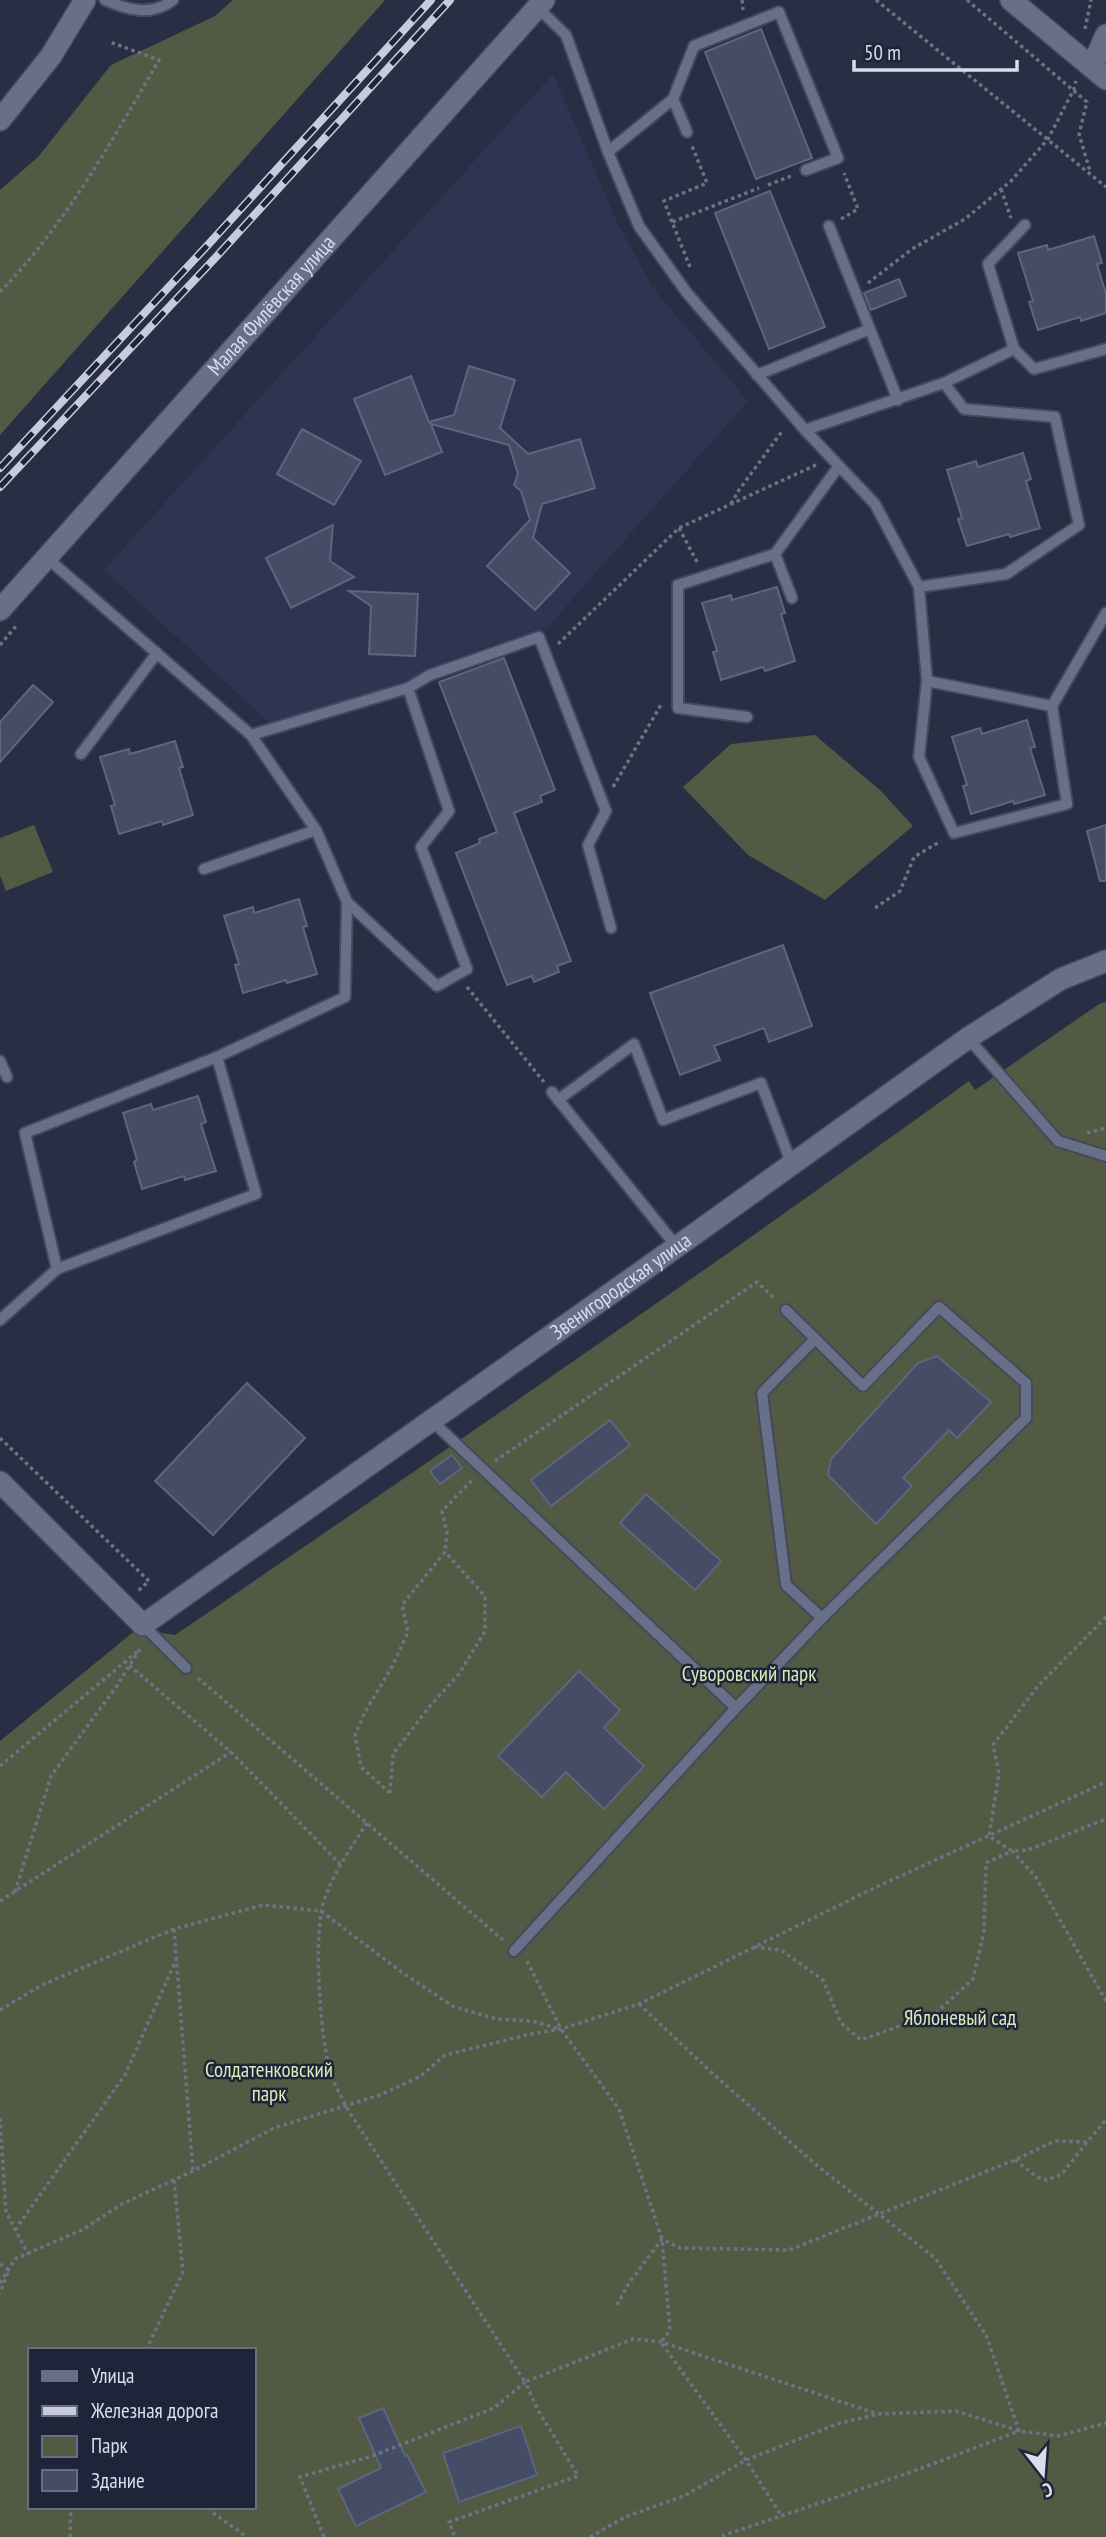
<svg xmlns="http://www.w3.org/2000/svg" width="1106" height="2537" font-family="'PT Sans Narrow',sans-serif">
  <rect width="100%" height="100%" fill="#282e43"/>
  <polygon fill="#2e3552" points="553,74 617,222 653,288 748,401 539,637 495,644 448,661 400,684 271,724 104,570"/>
  <g fill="#525a44" fill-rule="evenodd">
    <polygon points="233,0 385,0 0,435 0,190 38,157 111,65 215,16"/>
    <polygon points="815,735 881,791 913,826 825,900 748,855 683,787 731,744"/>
    <polygon points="34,825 53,872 6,891 0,876 0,838"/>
    <path d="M1106,1002V2537H0V1741L137,1629L175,1635C442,1453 708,1270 969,1081L975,1090L1099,1004ZM30,2350H254V2507H30Z"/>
  </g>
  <g fill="#454d66" stroke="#5e667f" stroke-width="2">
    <polygon points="761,29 812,158 756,179 705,52"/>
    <polygon points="770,191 825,327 769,349 715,213"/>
    <polygon points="1094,236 1102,263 1097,264 1106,294 1106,313 1081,321 1080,317 1038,330 1029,302 1033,301 1018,253 1047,245 1048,250"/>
    <polygon points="899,279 906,296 871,310 864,293"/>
    <polygon points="469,366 515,380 500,428 528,454 580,439 595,488 542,504 533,538 570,573 535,610 487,566 530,520 521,491 514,485 518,474 509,445 431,424 442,452 385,475 354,399 411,376 429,422 454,415"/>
    <polygon points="302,429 361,461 334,505 277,474"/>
    <polygon points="1023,453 1031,479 1026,481 1040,528 1010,537 1009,534 967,546 958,519 962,518 947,470 976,461 978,467"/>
    <polygon points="333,525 330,561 354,577 291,608 266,558"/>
    <polygon points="777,587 785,613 781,614 795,661 765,671 763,667 721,680 713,652 717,651 702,603 731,595 732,600"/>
    <polygon points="349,591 418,594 415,656 369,654 371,606"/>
    <polygon points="504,658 555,790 540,796 542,802 514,813 571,961 557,966 559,972 534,982 532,976 507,985 456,853 480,843 479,839 497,832 439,682"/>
    <polygon points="33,685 53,702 0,762 0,722"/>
    <polygon points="1027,720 1035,747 1030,748 1045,795 1014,804 1013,801 971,814 963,786 967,785 952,737 980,728 982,734"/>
    <polygon points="175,741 183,767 179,768 193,815 163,825 162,821 119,834 111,806 115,805 100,757 129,749 130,754"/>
    <polygon points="1106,825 1106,881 1100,881 1087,831"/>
    <polygon points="299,899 307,926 303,927 317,974 287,983 286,980 243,993 235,965 239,964 224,916 253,907 254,913"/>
    <polygon points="783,945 812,1026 769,1042 764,1028 714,1046 720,1060 680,1075 650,993"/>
    <polygon points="198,1096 206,1122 201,1124 216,1171 185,1180 184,1176 142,1189 134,1162 137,1160 123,1113 151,1104 153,1110"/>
    <polygon points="937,1356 991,1402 957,1438 949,1430 903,1478 912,1486 876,1524 828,1475 831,1459 918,1363"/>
    <polygon points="247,1383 305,1438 213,1535 155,1481"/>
    <polygon points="610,1420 630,1445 551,1506 531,1480"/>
    <polygon points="452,1455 462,1468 440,1484 430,1471"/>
    <polygon points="646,1494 721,1561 695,1590 620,1523"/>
    <polygon points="579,1671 620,1710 604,1728 644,1766 604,1809 566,1772 542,1797 498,1756"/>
    <polygon points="383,2408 405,2456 407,2455 426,2492 356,2526 338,2489 381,2468 359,2418"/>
    <polygon points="521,2426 537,2475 459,2502 443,2453"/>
  </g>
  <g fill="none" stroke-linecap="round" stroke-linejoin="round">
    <g stroke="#45495c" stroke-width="14">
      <g id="service">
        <path d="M105,0C128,10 151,17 173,0"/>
        <polyline points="537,7 566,35 608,152 639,226 687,293 805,430 875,504 919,587 927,681 1052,706 1106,613"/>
        <polyline points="673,99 687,132"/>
        <polyline points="608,152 673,99 694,46 779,12 838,158 806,170"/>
        <polyline points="829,226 898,400"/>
        <polyline points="1014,349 1034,369 1106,349"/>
        <polyline points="757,375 870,329"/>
        <polyline points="805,430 944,383 1014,349 988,264 1025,225"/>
        <polyline points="775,554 792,598"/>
        <polyline points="46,557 251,735 316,830 347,902 345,997 217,1057"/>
        <polyline points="919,587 1006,574 1079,525 1055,417 964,409 944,383"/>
        <polyline points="927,681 919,757 954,833 1067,804 1052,706"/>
        <polyline points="747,717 678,708 678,585 775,554 839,466"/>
        <polyline points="251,735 408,688 430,675 539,637 606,811 588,845 611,928"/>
        <polyline points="81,754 157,653"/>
        <polyline points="204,869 316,830"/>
        <polyline points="347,902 437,986 467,969 421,847 449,811 408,688"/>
        <polyline points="968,1038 1058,1141 1106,1156"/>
        <polyline points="0,1061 7,1077"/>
        <polyline points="552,1092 677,1247"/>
        <polyline points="558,1100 634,1044 663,1120 761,1083 792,1165"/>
        <polyline points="786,1310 863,1386 939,1307 1026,1383 1026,1418 822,1618 786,1585 762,1393 815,1339"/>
        <polyline points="0,1320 57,1269 256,1194 217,1057 25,1133 57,1269"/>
        <polyline points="432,1421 736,1708 514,1951"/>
        <polyline points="143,1625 186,1668"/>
        <polyline points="736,1708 822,1618"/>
      </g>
    </g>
    <g stroke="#45495c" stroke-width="24">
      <g id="minor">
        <path id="s1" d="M0,1482L143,1625L703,1228L968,1038L1061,979L1106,961"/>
      </g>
    </g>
    <g stroke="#45495c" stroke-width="24">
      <g id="tertiary">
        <polyline points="1011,0 1106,79"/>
        <polyline points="1092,67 1106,35"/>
        <polyline points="0,120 51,56 85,0"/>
        <path id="s2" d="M0,610L544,0"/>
      </g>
    </g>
    <g stroke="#6d7285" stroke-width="3.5" stroke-dasharray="3.5 3.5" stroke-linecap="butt">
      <polyline points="742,0 743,10"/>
      <polyline points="876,0 1106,187"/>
      <polyline points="967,0 1087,102 1079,134 1090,171"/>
      <polyline points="1085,29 1091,0"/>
      <polyline points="768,185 794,175"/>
      <polyline points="1001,189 1011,218"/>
      <polyline points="841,219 858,209 844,173"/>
      <polyline points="672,222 664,201 707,183 692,146"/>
      <polyline points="690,267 672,222 759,188"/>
      <polyline points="868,283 912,249 965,219 1011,181 1048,139 1074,89 1076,81"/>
      <path d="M0,292C65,225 112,141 159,60L110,42"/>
      <polyline points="731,504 739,490 783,430"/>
      <polyline points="679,528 697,562"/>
      <polyline points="558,644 679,528 818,464"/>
      <polyline points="0,645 16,626"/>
      <polyline points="613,787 662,703"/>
      <polyline points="875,908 900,891 914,857 941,841"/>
      <polyline points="467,987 544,1082"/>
      <polyline points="1087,1133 1106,1128"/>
      <polyline points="0,1438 149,1581 138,1591"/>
      <polyline points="495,1461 757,1282 775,1299"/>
      <polyline points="1106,1617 1038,1686 993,1745 999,1773 989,1836 1012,1851 1028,1850 1106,1819"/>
      <polyline points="124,1661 231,1752 340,1864"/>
      <polyline points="198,1678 503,1940"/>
      <polyline points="0,1766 138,1651"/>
      <polyline points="390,1793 361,1767 355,1735 365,1712 393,1665 408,1632 402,1605 445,1552 447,1533 442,1511 473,1479"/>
      <polyline points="390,1793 393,1754 430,1706 459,1674 485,1631 485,1596 445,1552"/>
      <path d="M367,1823C351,1848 326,1883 321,1913C315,1952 320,2041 332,2078C336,2088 342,2097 346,2107L525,2382L633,2339L661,2342L878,2414"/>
      <polyline points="15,1892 51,1776 116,1687 140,1649"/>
      <polyline points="0,1901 231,1752"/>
      <polyline points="174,1929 193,2171"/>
      <polyline points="754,1947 781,1950 823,1980 841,2023 861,2040 936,2013 973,1979 984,1932 986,1863 1012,1851 1035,1876 1106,2001"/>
      <polyline points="527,1961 561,2029 619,2109 662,2239 670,2330 661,2342"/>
      <polyline points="639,2004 710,2071 815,2164 935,2258 986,2335 1019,2431 914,2471 719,2537"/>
      <polyline points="0,2010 42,1985 174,1929 263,1905 321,1911 400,1971 454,2007 497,2019 532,2021 559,2029"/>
      <polyline points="0,2118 6,2212 28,2254"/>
      <polyline points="1015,2160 1037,2177 1047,2180 1062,2174 1087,2142"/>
      <polyline points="15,2230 125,2075 176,1960"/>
      <polyline points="0,2264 9,2270 0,2293"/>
      <polyline points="0,2283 15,2259 84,2229 120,2205 193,2171 274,2128 380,2095 421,2076 445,2055 531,2034 561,2029 639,2004 870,1890 1106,1782"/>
      <polyline points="617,2305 629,2283 662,2239 680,2248 789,2250 1015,2160 1055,2141 1087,2142 1106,2120"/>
      <polyline points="662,2344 746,2460 782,2517"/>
      <polyline points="146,2350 183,2272 174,2180"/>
      <polyline points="209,2507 212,2512 247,2537"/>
      <polyline points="70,2537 71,2507"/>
      <polyline points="324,2537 300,2477 372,2456 494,2408 525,2382 538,2410 578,2476 449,2522 455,2537"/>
      <polyline points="590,2537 625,2517 684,2496 746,2460 837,2424 878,2414 956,2411 1019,2431 1058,2436 1106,2423"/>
    </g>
    <use href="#service" stroke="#687089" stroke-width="10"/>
    <use href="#minor" stroke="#687089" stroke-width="21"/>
    <use href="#tertiary" stroke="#687089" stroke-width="21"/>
    <g stroke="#c7cbdb" stroke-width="8">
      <g id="rail">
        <polyline points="0,468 206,247 431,0"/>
        <polyline points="0,487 217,256 450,0"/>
      </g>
    </g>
    <use href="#rail" stroke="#1e2439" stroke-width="5" stroke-dasharray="16" stroke-linecap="butt"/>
  </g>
  <g text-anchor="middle" stroke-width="5" stroke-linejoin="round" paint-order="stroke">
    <g font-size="21" fill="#d9ddec" stroke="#1e2439">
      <text dy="7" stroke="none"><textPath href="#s2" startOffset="408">Малая Филёвская улица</textPath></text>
      <text dy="7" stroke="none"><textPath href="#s1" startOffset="788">Звенигородская улица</textPath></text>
    </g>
    <g font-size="21" fill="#daecb6" stroke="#1e2439">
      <text x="749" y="1681">Суворовский парк</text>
      <text x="960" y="2025">Яблоневый сад</text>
      <text x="269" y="2077">Солдатенковский<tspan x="269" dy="24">парк</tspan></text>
    </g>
  </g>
  <rect x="28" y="2348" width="228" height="161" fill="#1e2439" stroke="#696e81" stroke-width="2"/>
  <rect x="42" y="2371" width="35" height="10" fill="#687089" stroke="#696e81" stroke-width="2"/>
  <text x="91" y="2383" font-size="21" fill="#d9ddec">Улица</text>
  <rect x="42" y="2406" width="35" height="10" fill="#c7cbdb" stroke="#696e81" stroke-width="2"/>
  <text x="91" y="2418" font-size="21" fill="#d9ddec">Железная дорога</text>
  <rect x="42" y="2436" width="35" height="21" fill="#525a44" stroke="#696e81" stroke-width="2"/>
  <text x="91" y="2453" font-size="21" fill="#d9ddec">Парк</text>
  <rect x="42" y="2470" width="35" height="21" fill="#454d66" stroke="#696e81" stroke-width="2"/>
  <text x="91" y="2488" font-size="21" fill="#d9ddec">Здание</text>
  <g transform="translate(1043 2474) rotate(163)" stroke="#1e2439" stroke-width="5" paint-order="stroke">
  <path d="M0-5L12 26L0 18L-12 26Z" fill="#d9ddec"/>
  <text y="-10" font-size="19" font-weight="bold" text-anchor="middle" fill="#d9ddec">С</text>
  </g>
  <path d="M854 60v10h163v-10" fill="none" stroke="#d9ddec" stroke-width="3.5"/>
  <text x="864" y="60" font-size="21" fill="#d9ddec" stroke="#1e2439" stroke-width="5" paint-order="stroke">50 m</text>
</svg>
